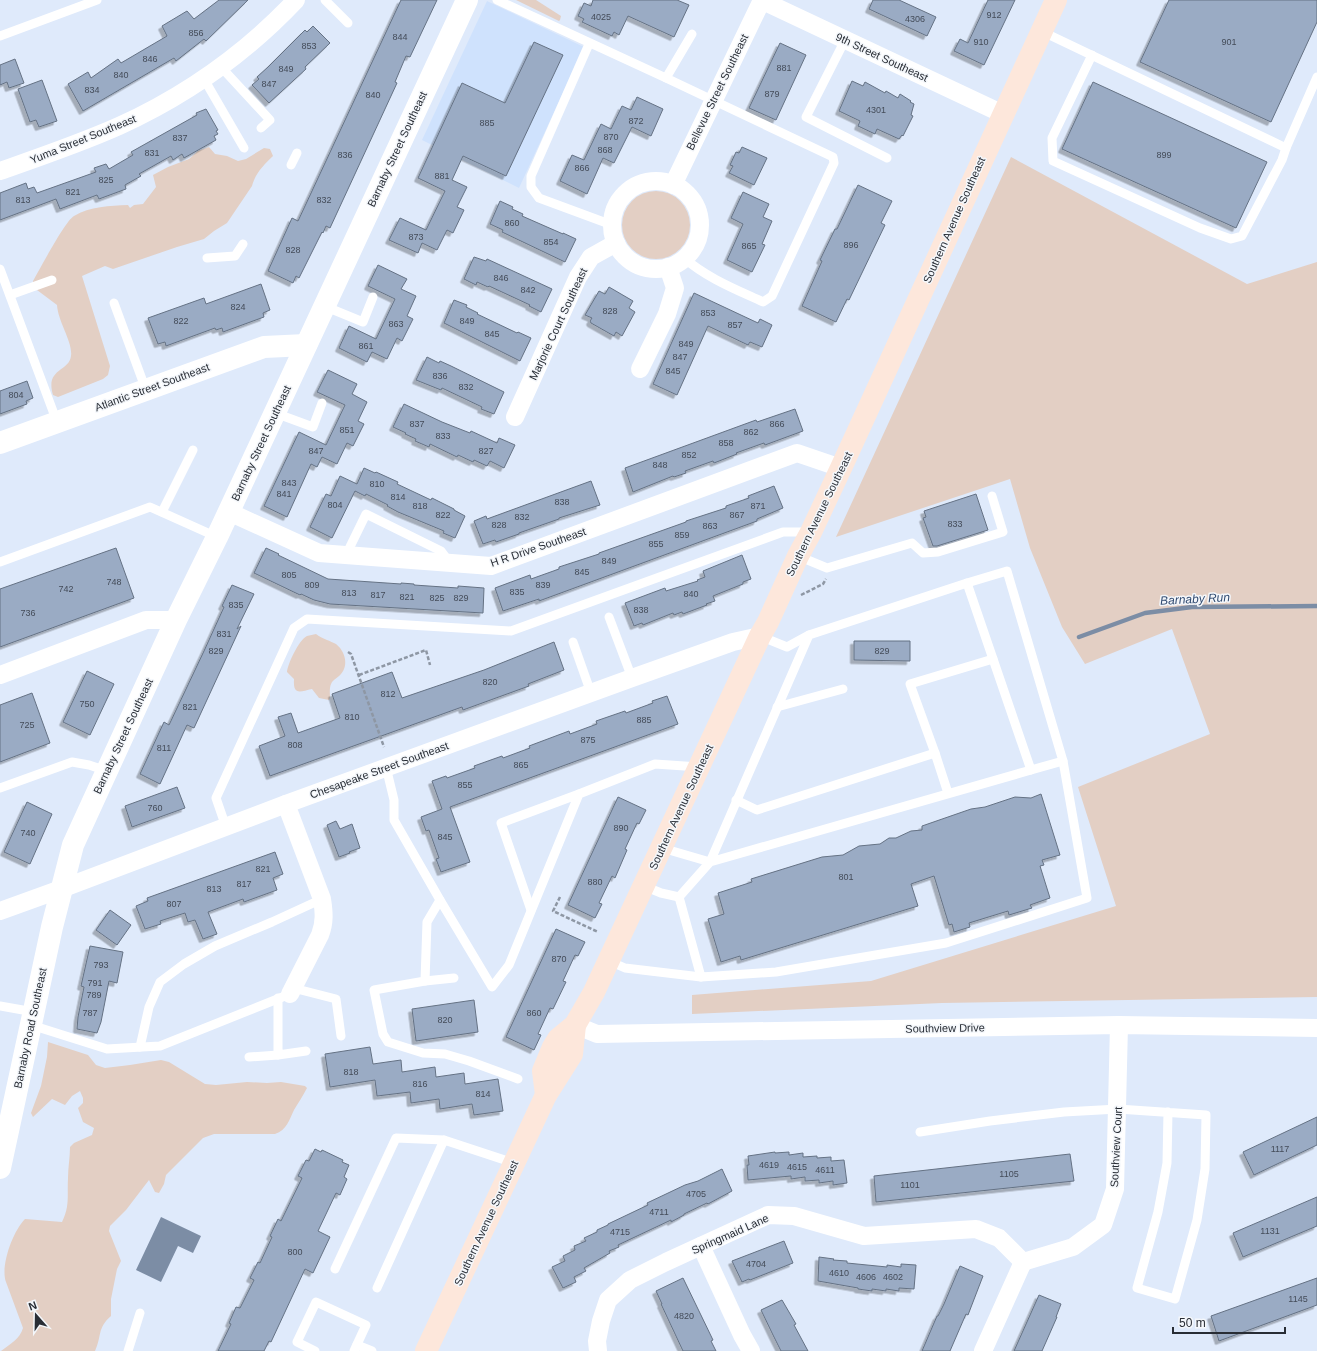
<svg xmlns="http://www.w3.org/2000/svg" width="1317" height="1351" font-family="Arial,sans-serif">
  <defs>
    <filter id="shadow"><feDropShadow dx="-3.5" dy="3.5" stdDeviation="0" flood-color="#0004"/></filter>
  </defs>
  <rect width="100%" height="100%" fill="#dfeafb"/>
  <polygon fill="#cfe2fd" points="487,1 584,47 519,188 422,140"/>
  <g fill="#e3cfc4">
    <polygon points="516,0 536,0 561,16 560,20 559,21"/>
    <path d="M209,147L215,154L227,156L238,161L246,159L264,148L270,149L273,156C264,165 256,172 252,186L227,223L214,231L204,239L177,247L113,269L105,266L82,276L110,366L108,375L103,379L58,397L53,395C45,368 69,372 71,356C73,342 58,322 57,305L33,287V281C40,269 65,221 74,216C90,206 110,206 128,205L130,208L134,205L143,204L156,187L153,175L168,167L189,159L198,151Z"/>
    <polygon points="1011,157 1247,284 1317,262 1317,997 942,1003 692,1014 692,995 871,981 1116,906 1078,787 1210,734 1172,629 1085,664 1062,627 1030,548 1010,479 836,537"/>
    <circle cx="656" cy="225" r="34"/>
    <path d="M316,634C322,639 331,641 336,644C345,651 349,665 341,674C339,677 334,679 332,682C329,687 330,692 330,697L329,700L319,698L312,689C299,692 293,695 294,679L287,672C288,663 299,640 307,636C310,635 313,635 316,634Z"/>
    <path d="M48,1042L88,1055L96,1065L105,1068L130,1065L161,1060L169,1062L205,1084L216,1085L247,1082L267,1083L281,1082L305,1086L307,1088C303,1096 298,1103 294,1110C289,1120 287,1130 275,1134H214L203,1138L166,1175L164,1184L159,1193L155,1192L149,1180L126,1210L110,1226L109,1231L121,1261L117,1269L111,1299V1316C97,1328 102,1336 95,1351H1C10,1344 20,1339 23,1328L6,1282C0,1266 13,1231 25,1219L62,1222C70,1206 67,1196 68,1178C68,1168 70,1157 70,1147L74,1143L92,1135L94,1128L83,1122L78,1108L83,1103V1098L80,1091L72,1096L65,1105L52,1099L33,1117L31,1113L41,1086L47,1057Z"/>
  </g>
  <polygon fill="#7c8da5" points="161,1217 201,1236 193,1253 178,1246 161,1282 136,1270"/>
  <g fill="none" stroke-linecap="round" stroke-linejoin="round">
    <polyline stroke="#7c8da5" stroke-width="4.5" points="1079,637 1145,613 1192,607 1317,606"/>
  </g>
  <g fill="#9aabc4" stroke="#657284" filter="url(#shadow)">
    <polygon points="219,0 248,0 206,41 204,39 176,61 174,58 83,111 68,84 88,72 91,78 118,59 121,63 167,36 162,26 187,11 194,19"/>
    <polygon points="401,0 437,0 410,57 406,56 395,82 397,83 330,228 326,226 323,233 322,232 299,278 296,276 293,283 268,271 292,218 298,221"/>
    <polygon points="593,0 677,0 689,5 674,37 628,16 619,35 614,32 612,36 582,22 584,19 578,16 584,3 591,6"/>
    <polygon points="873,0 899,0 936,17 927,36 869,9"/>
    <polygon points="988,0 1015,0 984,65 954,51 960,39 968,43"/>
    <polygon points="1169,0 1317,0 1317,22 1271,122 1140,62"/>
    <polygon points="313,26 330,43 305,67 306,69 269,103 252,85 259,79 257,77 268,67 305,30 307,32"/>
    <polygon points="534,42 563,55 506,176 463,156 452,180 467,187 457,207 464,210 453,233 447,230 437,250 422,243 418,253 389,240 400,218 426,230 445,191 418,178 462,83 505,103"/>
    <polygon points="780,43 806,55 776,120 749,108"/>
    <polygon points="15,59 24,83 9,88 7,82 0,85 0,65"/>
    <polygon points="42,80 57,121 39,127 36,120 30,122 18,89"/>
    <polygon points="852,81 863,86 865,82 885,93 886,91 898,98 900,94 911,101 910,102 914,104 911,115 913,116 903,136 902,135 899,139 877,129 875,134 858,126 860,121 839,111"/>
    <polygon points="1093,82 1267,162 1236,228 1062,149"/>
    <polygon points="637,97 663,109 651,136 632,127 614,163 603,158 587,194 560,181 572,155 584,160 601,124 611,129 622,106 631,110"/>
    <polygon points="206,109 218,130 216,131 218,134 214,136 216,140 184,158 182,154 173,160 171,156 139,174 141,176 125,185 126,189 99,199 97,195 60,209 56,199 0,220 0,193 26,183 28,189 34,187 37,193 96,172 94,168 106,164 109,169 133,155 131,152 197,115 196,113"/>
    <polygon points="742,147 767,158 754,185 729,173 733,166 730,165 736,152 739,153"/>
    <polygon points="858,185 892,201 881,223 885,225 849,300 847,299 836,322 802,306 822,261 820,260 835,229 837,229"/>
    <polygon points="743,192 769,204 763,217 772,221 762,244 765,245 752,272 727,260 743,224 731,218"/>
    <polygon points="500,201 513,207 512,209 523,214 522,216 563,234 563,233 576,239 565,262 502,232 503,230 490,224"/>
    <polygon points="474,257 486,261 487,259 552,289 541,312 529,306 530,305 489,286 488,287 477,282 476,285 464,279"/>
    <polygon points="378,265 407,279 401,289 416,296 407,316 413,319 402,341 397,338 387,359 372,352 367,362 339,348 349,326 376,339 395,299 368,286"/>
    <polygon points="261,284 270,310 263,313 264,317 223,332 222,328 216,330 215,328 166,346 165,342 158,344 148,318 204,298 206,304"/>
    <polygon points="609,287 633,301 629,308 635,312 622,336 616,332 614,336 591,323 590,321 592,318 585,315 599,291 605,294"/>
    <polygon points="694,293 758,323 760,319 772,325 762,347 750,342 748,345 708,326 677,395 653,384"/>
    <polygon points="454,300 467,305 466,307 478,313 477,314 517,333 518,332 531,338 520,361 444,323"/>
    <polygon points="427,357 439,363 440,361 451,366 504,392 494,414 481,409 482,407 442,388 441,390 416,380"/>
    <polygon points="328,370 357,384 352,394 367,402 358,421 364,424 353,446 347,443 337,464 322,457 317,467 311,464 287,517 264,506 299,432 326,445 345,405 317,392"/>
    <polygon points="27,381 33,398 26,401 27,404 0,414 0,391"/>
    <polygon points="404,404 442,422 470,433 471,431 497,443 499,438 515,445 504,468 490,461 487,466 474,460 473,462 458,455 457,457 430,444 429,447 415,441 416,439 405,434 406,433 393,427"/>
    <polygon points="795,409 803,431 765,445 764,443 736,453 737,454 714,463 713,461 685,471 686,473 674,477 673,476 633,492 625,468 756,420 757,422"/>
    <polygon points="364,468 375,473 376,472 398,482 397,484 431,500 432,498 454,509 454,510 465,516 455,538 443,533 444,531 398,512 387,506 388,505 366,494 365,496 355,491 332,538 310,527 326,494 331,496 340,476 357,484"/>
    <polygon points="591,481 600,505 559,518 559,519 519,533 519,534 496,542 495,540 483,544 474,521 486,516 487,519"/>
    <polygon points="774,486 783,508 757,519 757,521 539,601 539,599 503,611 495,588 530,575 531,579 559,569 559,567 599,554 599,553 686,522 686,521 726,508 726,506 749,498 748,496"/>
    <polygon points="976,494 988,530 937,546 933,546 923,518 926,517 924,511"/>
    <polygon points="116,548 134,598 0,647 0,589"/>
    <polygon points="266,548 279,554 278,555 328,579 401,584 401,583 414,584 414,585 458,588 458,586 484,588 483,613 330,604 314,600 301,594 300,595 254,573"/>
    <polygon points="742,555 751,579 743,582 743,584 713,596 715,601 706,604 707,605 683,614 682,612 674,615 673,613 643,625 642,623 634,626 625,603 665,588 666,591 698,581 697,580 705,577 703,571"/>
    <polygon points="232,585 254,594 237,629 241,626 194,728 187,725 160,784 140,774 164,722 169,725 204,651 224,607 222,606"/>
    <polygon points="854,641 910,641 910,661 854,660"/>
    <polygon points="554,642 564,670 528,684 529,686 463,710 462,707 270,776 259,746 285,736 278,717 291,713 298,733 340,718 332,694 392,672 402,698 484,670"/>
    <polygon points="87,671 114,684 90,735 63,722"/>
    <polygon points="32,693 50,743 0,762 0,705"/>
    <polygon points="667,696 678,724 450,807 470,862 441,872 436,859 439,858 429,830 426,831 421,817 442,809 432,781 446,776 447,778 475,768 474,766 502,756 503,758 530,748 529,746 569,731 570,734 597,724 596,721 625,711 626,713 653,703 652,701"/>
    <polygon points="177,787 185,808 132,827 125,806"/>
    <polygon points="1041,794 1060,855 1042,860 1044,865 1040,866 1050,898 1030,905 1032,908 1009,915 1008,911 969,923 970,927 954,932 952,924 949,925 934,876 911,884 918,906 741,960 740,956 721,962 708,919 724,914 718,893 752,882 751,879 822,857 843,855 859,846 880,844 889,838 896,838 911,831 922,830 922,826 971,809 985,807 1015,797 1031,798"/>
    <polygon points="618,797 646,810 639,824 637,823 625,849 627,850 615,878 612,876 599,903 602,904 595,918 568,905"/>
    <polygon points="27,802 52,814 30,864 4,852"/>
    <polygon points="336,821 340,829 352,824 360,848 349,852 350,853 339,857 327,825"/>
    <polygon points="275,852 283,874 273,878 277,890 244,902 243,899 208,912 217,934 203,939 195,920 188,922 185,913 160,921 161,924 145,929 136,906 148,901 147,898"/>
    <polygon points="110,910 131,925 117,945 96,930"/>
    <polygon points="556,929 585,942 578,956 575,955 563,981 566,982 553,1009 550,1008 538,1034 541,1035 534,1050 506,1037"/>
    <polygon points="90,946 123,952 117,983 109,981 101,1022 97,1033 77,1029 78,1017 84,987 81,986"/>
    <polygon points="474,1000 478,1032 416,1041 412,1009"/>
    <polygon points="370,1047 373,1064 401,1060 402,1072 435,1067 436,1077 464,1073 465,1084 498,1079 503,1111 474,1115 472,1104 440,1109 439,1099 411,1103 410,1092 377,1096 375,1080 330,1087 325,1054"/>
    <polygon points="1317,1117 1317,1145 1254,1175 1243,1152"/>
    <polygon points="315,1149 321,1152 322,1150 343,1160 342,1162 349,1165 344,1177 347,1179 340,1195 336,1193 318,1231 330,1237 313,1273 305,1269 271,1342 269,1341 264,1351 218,1351 231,1324 229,1323 236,1307 240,1308 254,1280 250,1278 258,1262 260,1263 272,1237 270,1236 278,1219 281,1221 302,1178 298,1176 306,1160 309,1161"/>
    <polygon points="775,1152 775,1153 789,1152 789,1155 803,1153 803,1157 817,1156 817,1158 831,1157 831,1161 844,1160 847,1183 833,1185 833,1181 819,1183 819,1180 805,1181 805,1177 791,1179 791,1176 748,1180 747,1165 749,1165 748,1156"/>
    <polygon points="1070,1154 1074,1181 876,1202 874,1176"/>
    <polygon points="722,1169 732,1191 708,1204 707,1203 684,1214 684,1215 671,1222 671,1220 618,1245 619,1247 609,1251 610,1253 584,1268 586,1271 574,1277 576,1282 563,1288 552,1267 565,1261 563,1256 575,1250 574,1246 586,1241 584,1238 597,1232 597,1230 608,1225 608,1224 648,1205 647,1203 685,1185 698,1181"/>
    <polygon points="1317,1197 1317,1226 1243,1257 1233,1233"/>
    <polygon points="784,1241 793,1263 750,1280 749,1279 742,1282 732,1261"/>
    <polygon points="819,1257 834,1259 833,1260 847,1261 847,1263 887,1267 887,1265 901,1267 901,1264 916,1265 914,1289 899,1288 899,1291 886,1289 886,1291 872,1289 872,1291 858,1289 858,1288 818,1281"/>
    <polygon points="960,1266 983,1276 968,1315 966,1314 950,1351 922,1351 937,1316 938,1316 944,1304"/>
    <polygon points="683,1278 713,1340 711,1341 716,1351 683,1351 661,1304 662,1304 656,1291"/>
    <polygon points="1317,1278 1317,1305 1219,1341 1211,1316"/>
    <polygon points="1039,1295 1061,1304 1056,1317 1057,1317 1042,1351 1014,1351"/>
    <polygon points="782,1300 796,1324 794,1325 808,1351 781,1351 773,1335 761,1310"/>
  </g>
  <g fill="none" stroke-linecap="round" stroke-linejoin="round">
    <g stroke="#8e97a4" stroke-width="2.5" stroke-dasharray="4 2" stroke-linecap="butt">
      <polyline points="801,595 823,584 826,579"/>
      <polyline points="348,652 351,654 384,747"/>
      <polyline points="359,675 426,650 430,665"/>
      <polyline points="560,897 553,911 598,932"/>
    </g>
    <g stroke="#fff" stroke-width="9">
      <polyline points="325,0 348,23"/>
      <polyline points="497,0 666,78"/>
      <polyline points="1041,31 1286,148 1317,77"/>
      <polyline points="0,36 97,0"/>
      <polyline points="845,40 806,117 887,158"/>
      <polyline points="589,44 531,176 531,187 539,198 612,225"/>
      <polyline points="1092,55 1052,138 1053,161 1200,228 1231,239 1242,236 1282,160 1286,148"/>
      <polyline points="221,67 270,120 261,128"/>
      <polyline points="204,79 244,148"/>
      <polyline points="291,165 297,153"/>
      <polyline points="207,258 235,256 243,244"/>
      <path d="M684,258C707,278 735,289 763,302L772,296L834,163L833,157L666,78L692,34"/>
      <polyline points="0,269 57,422"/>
      <polyline points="10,295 52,280"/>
      <polyline points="114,303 146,390"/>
      <polyline points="324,306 363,322 373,297"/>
      <polyline points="275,413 313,427 322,403"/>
      <polyline points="162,512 193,450"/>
      <polyline points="346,555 366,514 441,551 450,563"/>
      <polyline points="798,556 827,568 912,543 923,553 938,552 1003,532 992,496"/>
      <polyline points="0,562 150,507 217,537"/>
      <polyline points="967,583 1007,571 1063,761 1031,770"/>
      <polyline points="609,617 632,678"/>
      <polyline points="760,636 787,647 809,635"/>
      <polyline points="573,642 591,693"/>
      <polyline points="777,707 843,689"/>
      <polyline points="935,753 910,684 993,659"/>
      <polyline points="386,767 394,800 394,820 440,900 492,987 509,965 579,794 655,764 699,767"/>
      <polyline points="0,788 72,762 89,765 107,771"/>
      <polyline points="736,800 757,810 935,753 948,793"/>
      <polyline points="226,827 216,798 294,628 307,619 511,631 783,532 810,532"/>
      <polyline points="662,848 710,862 1031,770 967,583 809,635 710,862 679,897 701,977 776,972 946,943 1087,898 1063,761"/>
      <polyline points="644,886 661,893 679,897"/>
      <polyline points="440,900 427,922 425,981 374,990 383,1034 388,1042 423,1053 445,1054 469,1061 518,1079"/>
      <polyline points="531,910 501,823 579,794"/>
      <polyline points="609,961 625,968 701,977"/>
      <polyline points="425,981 454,978"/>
      <polyline points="293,988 336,999 341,1036"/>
      <polyline points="278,998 278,1055 306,1051"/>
      <polyline points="0,1006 34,1012"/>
      <polyline points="31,1025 107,1049 160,1046 290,994"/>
      <polyline points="140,1047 149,1007 160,982 184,964 215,946 272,922 322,899"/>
      <polyline points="249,1057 278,1055"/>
      <polyline points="920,1132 990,1121 1064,1112 1118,1109 1206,1115 1205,1169 1197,1220 1175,1299 1137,1288 1158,1212 1167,1163 1168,1112"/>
      <polyline points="335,1269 396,1138 444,1140"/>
      <polyline points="377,1288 444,1140 514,1163"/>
      <polyline points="357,1345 372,1351"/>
      <polyline points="128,1351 140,1313"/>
      <polyline points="315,1351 297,1342 316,1302 366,1325 354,1351"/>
    </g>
    <g stroke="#fff" stroke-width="18">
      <polyline points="761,0 1003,114"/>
      <path d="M0,171C40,157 81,143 119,126C187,95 245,54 296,0"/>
      <circle cx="656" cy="225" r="44"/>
      <polyline points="673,185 762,0"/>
      <polyline points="640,369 667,314 675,288 668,267"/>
      <polyline points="515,417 578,277 591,257 616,243"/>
      <polyline points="229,512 319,553 491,566 797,453 841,468"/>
      <polyline points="0,675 146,620 176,620"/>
      <path d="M286,804L322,899C324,912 325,922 320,935L290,994"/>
      <polyline points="0,911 61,889 286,804 632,678 733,642 760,636"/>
      <polyline points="575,1025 597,1034 1119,1025 1317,1028"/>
      <polyline points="701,1246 742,1335 751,1351"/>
      <polyline points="1023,1262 1073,1247 1103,1225 1115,1189 1119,1025"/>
      <polyline points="598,1351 597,1341 601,1321 608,1300 630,1280 666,1262 768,1215 794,1216 864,1236 976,1229 999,1238 1023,1262"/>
      <polyline points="983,1351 1023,1262"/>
    </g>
    <g stroke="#fff" stroke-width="22">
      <polyline points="0,443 264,347 306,345"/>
      <polyline points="0,1168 52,927 73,845 176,620 217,537 467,0"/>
    </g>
    <g stroke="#fde7db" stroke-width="22">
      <polyline points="546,1095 543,1071 553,1047 558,1039 575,1025 594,992 760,636 768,622 798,556 811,532 841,468 1056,0"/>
      <polyline points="426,1351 546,1095 572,1054 575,1025"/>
    </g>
  </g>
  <g text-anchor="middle" stroke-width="3" stroke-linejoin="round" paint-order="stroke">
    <g font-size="9" fill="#444c59">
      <text x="994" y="18">912</text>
      <text x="601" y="20">4025</text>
      <text x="915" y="22">4306</text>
      <text x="196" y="36">856</text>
      <text x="400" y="40">844</text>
      <text x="981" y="45">910</text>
      <text x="1229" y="45">901</text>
      <text x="309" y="49">853</text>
      <text x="150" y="62">846</text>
      <text x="784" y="71">881</text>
      <text x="286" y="72">849</text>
      <text x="121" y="78">840</text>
      <text x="269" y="87">847</text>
      <text x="92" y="93">834</text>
      <text x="772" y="97">879</text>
      <text x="373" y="98">840</text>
      <text x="876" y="113">4301</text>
      <text x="636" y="124">872</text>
      <text x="487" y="126">885</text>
      <text x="611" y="140">870</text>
      <text x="180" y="141">837</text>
      <text x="605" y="153">868</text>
      <text x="152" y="156">831</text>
      <text x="345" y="158">836</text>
      <text x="1164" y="158">899</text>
      <text x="582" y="171">866</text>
      <text x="442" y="179">881</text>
      <text x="106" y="183">825</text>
      <text x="73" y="195">821</text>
      <text x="23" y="203">813</text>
      <text x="324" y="203">832</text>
      <text x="512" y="226">860</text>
      <text x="416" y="240">873</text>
      <text x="551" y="245">854</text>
      <text x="851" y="248">896</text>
      <text x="749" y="249">865</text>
      <text x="293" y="253">828</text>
      <text x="501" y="281">846</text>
      <text x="528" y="293">842</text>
      <text x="238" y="310">824</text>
      <text x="610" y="314">828</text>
      <text x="708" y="316">853</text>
      <text x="181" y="324">822</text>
      <text x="467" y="324">849</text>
      <text x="396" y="327">863</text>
      <text x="735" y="328">857</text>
      <text x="492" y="337">845</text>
      <text x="686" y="347">849</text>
      <text x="366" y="349">861</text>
      <text x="680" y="360">847</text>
      <text x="673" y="374">845</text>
      <text x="440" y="379">836</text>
      <text x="466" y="390">832</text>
      <text x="16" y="398">804</text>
      <text x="417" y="427">837</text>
      <text x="777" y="427">866</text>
      <text x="347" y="433">851</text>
      <text x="751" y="435">862</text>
      <text x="443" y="439">833</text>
      <text x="726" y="446">858</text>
      <text x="316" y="454">847</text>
      <text x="486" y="454">827</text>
      <text x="689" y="458">852</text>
      <text x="660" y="468">848</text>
      <text x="289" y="486">843</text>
      <text x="377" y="487">810</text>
      <text x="284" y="497">841</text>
      <text x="398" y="500">814</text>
      <text x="562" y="505">838</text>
      <text x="335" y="508">804</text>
      <text x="420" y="509">818</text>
      <text x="758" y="509">871</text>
      <text x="443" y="518">822</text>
      <text x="737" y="518">867</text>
      <text x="522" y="520">832</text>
      <text x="955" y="527">833</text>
      <text x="499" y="528">828</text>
      <text x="710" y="529">863</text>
      <text x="682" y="538">859</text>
      <text x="656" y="547">855</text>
      <text x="609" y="564">849</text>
      <text x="582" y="575">845</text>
      <text x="289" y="578">805</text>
      <text x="114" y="585">748</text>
      <text x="312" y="588">809</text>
      <text x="543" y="588">839</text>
      <text x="66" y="592">742</text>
      <text x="517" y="595">835</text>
      <text x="349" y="596">813</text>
      <text x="691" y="597">840</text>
      <text x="378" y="598">817</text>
      <text x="407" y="600">821</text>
      <text x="437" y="601">825</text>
      <text x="461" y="601">829</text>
      <text x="236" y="608">835</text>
      <text x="641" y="613">838</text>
      <text x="28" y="616">736</text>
      <text x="224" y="637">831</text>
      <text x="216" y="654">829</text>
      <text x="882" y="654">829</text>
      <text x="490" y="685">820</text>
      <text x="388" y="697">812</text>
      <text x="87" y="707">750</text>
      <text x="190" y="710">821</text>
      <text x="352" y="720">810</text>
      <text x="644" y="723">885</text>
      <text x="27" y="728">725</text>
      <text x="588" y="743">875</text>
      <text x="295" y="748">808</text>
      <text x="164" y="751">811</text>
      <text x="521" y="768">865</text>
      <text x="465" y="788">855</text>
      <text x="155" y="811">760</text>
      <text x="621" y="831">890</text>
      <text x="28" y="836">740</text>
      <text x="445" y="840">845</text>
      <text x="263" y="872">821</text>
      <text x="846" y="880">801</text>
      <text x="595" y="885">880</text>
      <text x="244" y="887">817</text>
      <text x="214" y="892">813</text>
      <text x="174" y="907">807</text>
      <text x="559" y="962">870</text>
      <text x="101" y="968">793</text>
      <text x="95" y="986">791</text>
      <text x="94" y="998">789</text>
      <text x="90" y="1016">787</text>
      <text x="534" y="1016">860</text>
      <text x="445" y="1023">820</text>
      <text x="351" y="1075">818</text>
      <text x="420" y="1087">816</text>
      <text x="483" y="1097">814</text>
      <text x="1280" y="1152">1117</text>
      <text x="769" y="1168">4619</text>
      <text x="797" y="1170">4615</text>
      <text x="825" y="1173">4611</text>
      <text x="1009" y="1177">1105</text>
      <text x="910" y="1188">1101</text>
      <text x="696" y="1197">4705</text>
      <text x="659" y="1215">4711</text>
      <text x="1270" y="1234">1131</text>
      <text x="620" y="1235">4715</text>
      <text x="295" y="1255">800</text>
      <text x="756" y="1267">4704</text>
      <text x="839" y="1276">4610</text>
      <text x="866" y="1280">4606</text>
      <text x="893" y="1280">4602</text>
      <text x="1298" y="1302">1145</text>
      <text x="684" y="1319">4820</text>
    </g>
    <g font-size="11" fill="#282d35" stroke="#f4f7fb">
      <text transform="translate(882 57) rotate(25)" y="4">9th Street Southeast</text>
      <text transform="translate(717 92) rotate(-64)" y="4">Bellevue Street Southeast</text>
      <text transform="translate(83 139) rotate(-22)" y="4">Yuma Street Southeast</text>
      <text transform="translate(397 149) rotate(-65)" y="4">Barnaby Street Southeast</text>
      <text transform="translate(954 220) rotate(-66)" y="4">Southern Avenue Southeast</text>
      <text transform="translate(558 324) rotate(-65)" y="4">Marjorie Court Southeast</text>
      <text transform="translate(152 387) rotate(-20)" y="4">Atlantic Street Southeast</text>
      <text transform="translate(261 443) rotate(-65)" y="4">Barnaby Street Southeast</text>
      <text transform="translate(819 514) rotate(-64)" y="4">Southern Avenue Southeast</text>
      <text transform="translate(538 547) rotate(-19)" y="4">H R Drive Southeast</text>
      <text transform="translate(123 736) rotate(-65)" y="4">Barnaby Street Southeast</text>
      <text transform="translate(379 770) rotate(-20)" y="4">Chesapeake Street Southeast</text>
      <text transform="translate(681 807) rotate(-65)" y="4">Southern Avenue Southeast</text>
      <text transform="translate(30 1028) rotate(-78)" y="4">Barnaby Road Southeast</text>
      <text transform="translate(945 1028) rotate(-1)" y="4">Southview Drive</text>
      <text transform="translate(1116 1147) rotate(-87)" y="4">Southview Court</text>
      <text transform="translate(486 1223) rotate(-65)" y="4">Southern Avenue Southeast</text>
      <text transform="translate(730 1234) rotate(-24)" y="4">Springmaid Lane</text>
    </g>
    <g font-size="12" font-style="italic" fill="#304a70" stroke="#f4f7fb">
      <text transform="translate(1195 599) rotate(-3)" y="4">Barnaby Run</text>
    </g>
  </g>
  <g transform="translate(36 1315) rotate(340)" stroke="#f4f7fb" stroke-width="3" paint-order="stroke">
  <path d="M0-3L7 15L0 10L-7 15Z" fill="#282d35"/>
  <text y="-6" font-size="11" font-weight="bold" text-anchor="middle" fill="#282d35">N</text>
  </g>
  <path d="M1173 1327v6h112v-6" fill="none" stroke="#282d35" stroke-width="2"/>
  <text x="1179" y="1327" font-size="12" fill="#282d35" stroke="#f4f7fb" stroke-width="3" paint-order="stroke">50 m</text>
</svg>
